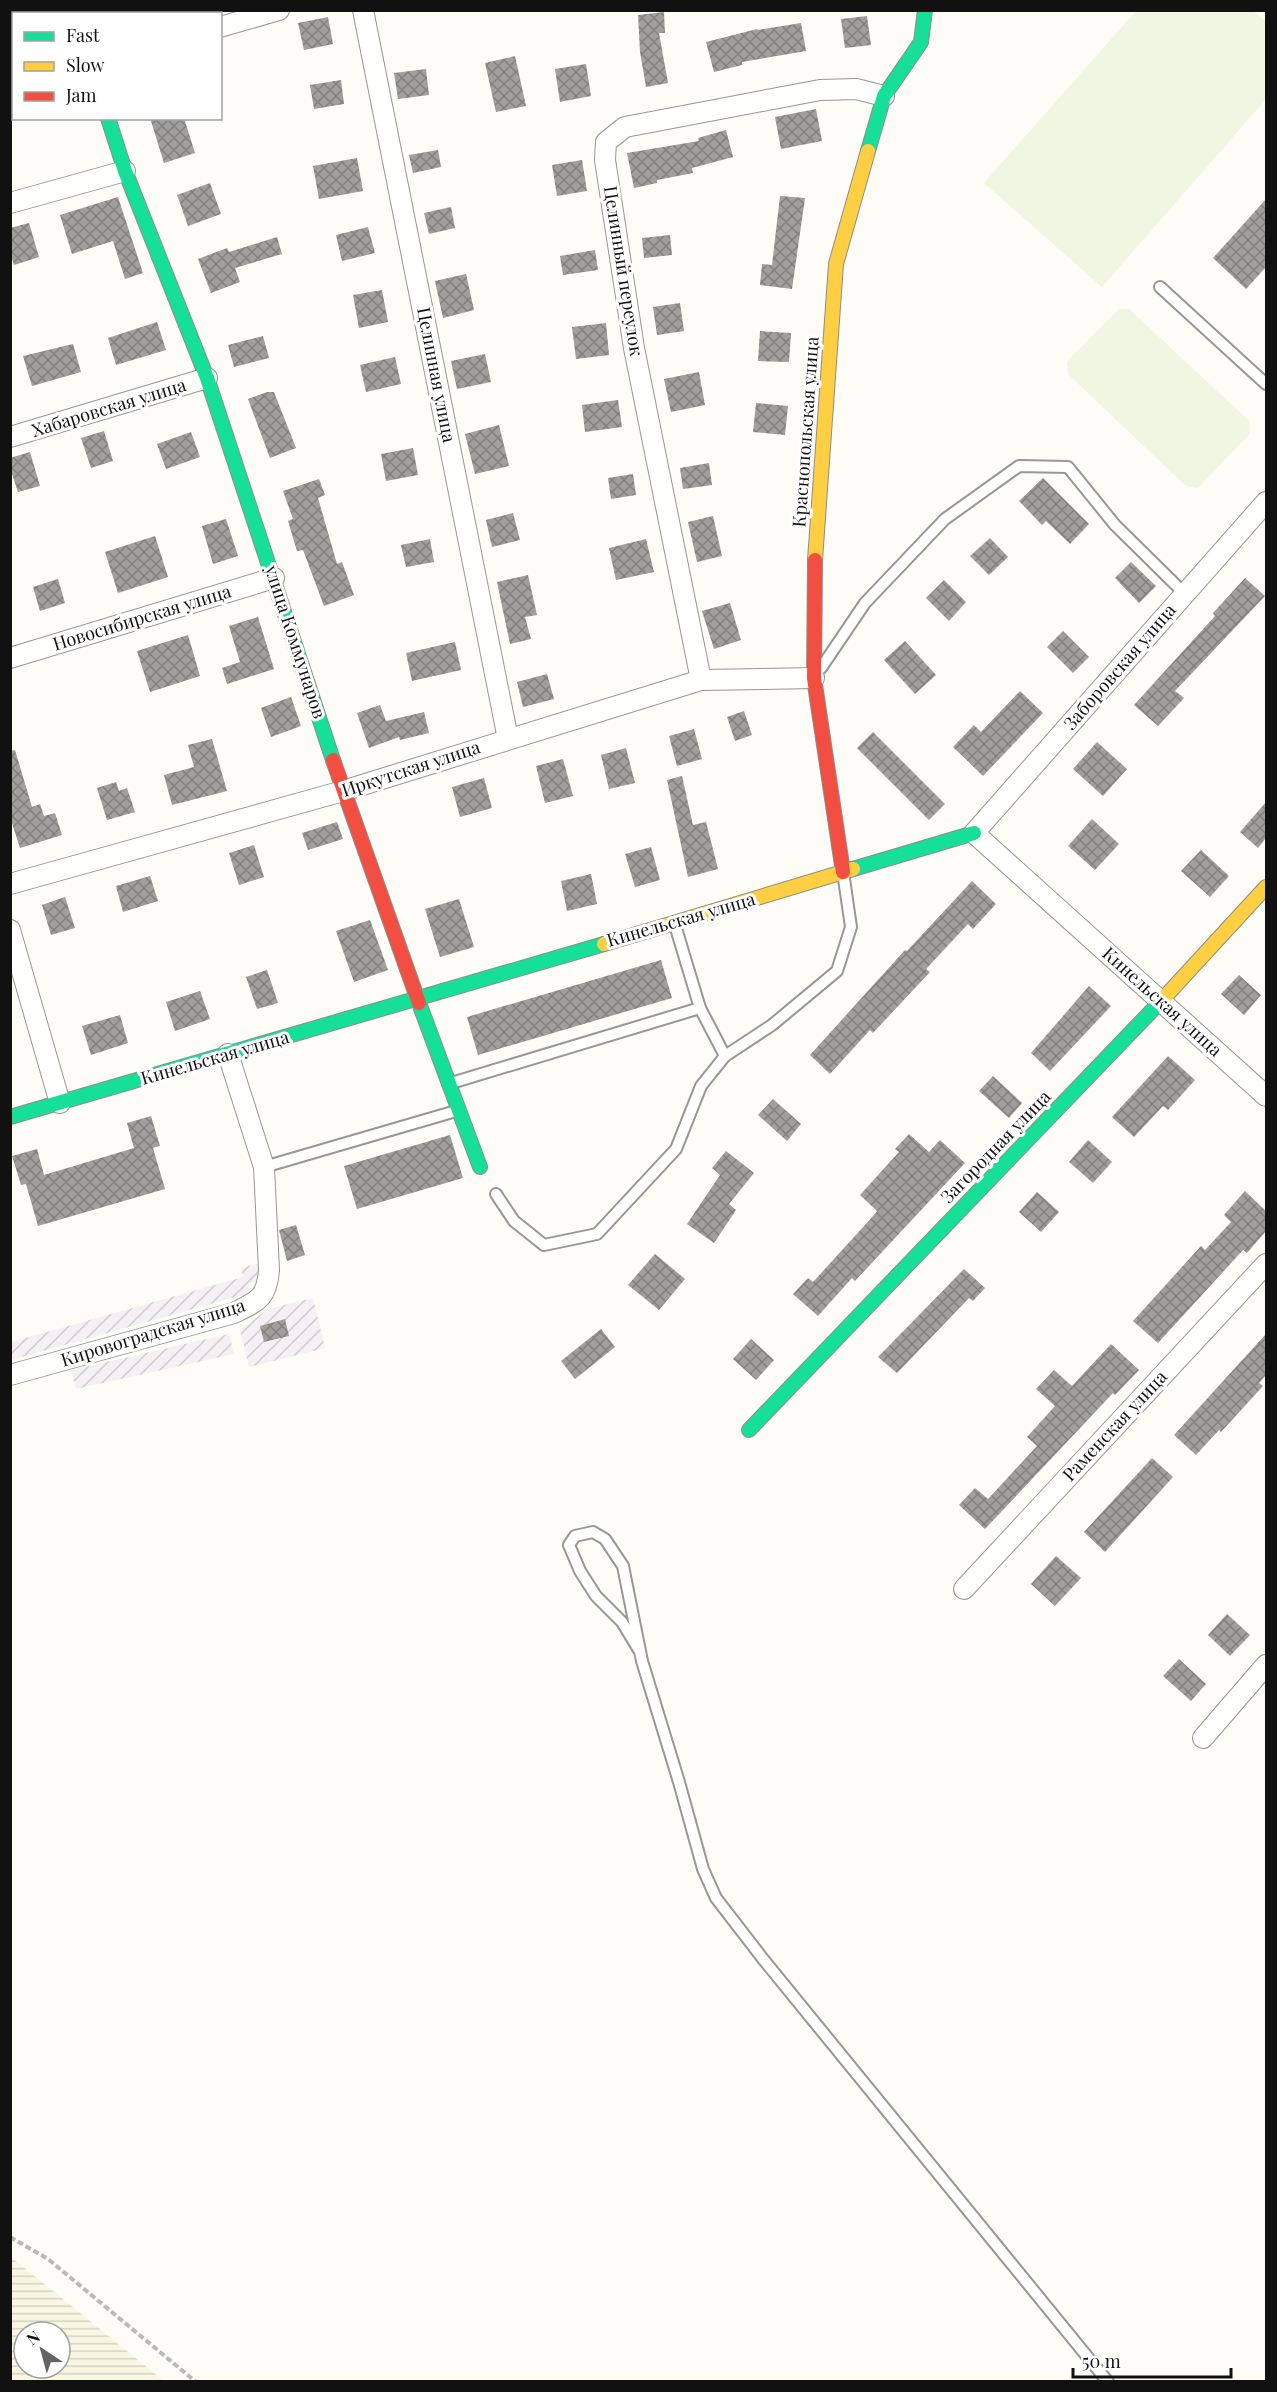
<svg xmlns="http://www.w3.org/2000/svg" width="1277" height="2392" font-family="'Playfair Display',serif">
  <defs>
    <pattern id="industrial-furrows" width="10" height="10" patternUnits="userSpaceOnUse" patternTransform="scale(1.5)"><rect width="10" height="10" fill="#f5f0f3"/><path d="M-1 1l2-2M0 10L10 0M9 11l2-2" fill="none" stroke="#d1cdcf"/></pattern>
    <pattern id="farmland-rules" width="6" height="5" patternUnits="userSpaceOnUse" patternTransform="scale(1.5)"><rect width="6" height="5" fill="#f9f7e4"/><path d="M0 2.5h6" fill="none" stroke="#d4d3c3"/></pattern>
    <pattern id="building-cross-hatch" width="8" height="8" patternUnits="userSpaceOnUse" patternTransform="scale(1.5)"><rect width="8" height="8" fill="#a19f9c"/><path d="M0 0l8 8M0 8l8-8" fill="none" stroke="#82807e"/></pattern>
  </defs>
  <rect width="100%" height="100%" fill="#fdfcf7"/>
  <g fill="url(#industrial-furrows)">
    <polygon points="260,1263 264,1279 248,1284 250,1293 11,1360 11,1342 243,1277 241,1268"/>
    <polygon points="313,1298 325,1348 249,1367 240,1330 268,1309"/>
    <polygon points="229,1334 234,1354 76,1389 71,1370"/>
  </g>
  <path fill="url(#farmland-rules)" fill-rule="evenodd" d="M11,2257L164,2381H11ZM24,2332H60V2368H24Z"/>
  <g fill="#f0f6e1">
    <polygon points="1136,11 1253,11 1266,22 1266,99 1102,287 984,183"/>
    <polygon points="1119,309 1129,309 1249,421 1250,433 1198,488 1186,486 1068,374 1067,362"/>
  </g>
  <g fill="url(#building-cross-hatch)">
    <polygon points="664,12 665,33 659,33 668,83 646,87 640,52 638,15"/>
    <polygon points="867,16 871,45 845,48 841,19"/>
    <polygon points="328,17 333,44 304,50 298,23"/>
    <polygon points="801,23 806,51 742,62 742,65 714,72 706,42 757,29 758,30"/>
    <polygon points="515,56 526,106 496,112 485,63"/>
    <polygon points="586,64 591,96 560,102 555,69"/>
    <polygon points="426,69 429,95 398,99 394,73"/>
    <polygon points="341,80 344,104 314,109 310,85"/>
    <polygon points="816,109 822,141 781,149 775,117"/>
    <polygon points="150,118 184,118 195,153 164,163"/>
    <polygon points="726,130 733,157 692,168 693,173 657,180 657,183 634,188 627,153 699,141 698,138"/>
    <polygon points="438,150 441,167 413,173 409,155"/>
    <polygon points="357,158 363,191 319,199 313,166"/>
    <polygon points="582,160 587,191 557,196 552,165"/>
    <polygon points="210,183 221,214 188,226 177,195"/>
    <polygon points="780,196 805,198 792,289 760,285 762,264 772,265"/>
    <polygon points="118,197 143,273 125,279 113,241 72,254 60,215"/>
    <polygon points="1266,199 1266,267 1246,289 1213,258"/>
    <polygon points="451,207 455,228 429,234 424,213"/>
    <polygon points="29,223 39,257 14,265 10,253 10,228"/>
    <polygon points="368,227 375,253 342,261 336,235"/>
    <polygon points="670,235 672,255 644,258 642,238"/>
    <polygon points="277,237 282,254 235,268 240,282 211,293 198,259 227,248 229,252"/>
    <polygon points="595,250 598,270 563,275 560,256"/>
    <polygon points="466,274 474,310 443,318 435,281"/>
    <polygon points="382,290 388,322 359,328 353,295"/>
    <polygon points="680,303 684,331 657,335 653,307"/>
    <polygon points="157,322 166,350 116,365 108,338"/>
    <polygon points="606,323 609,355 576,359 572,327"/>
    <polygon points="760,331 791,333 789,362 758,361"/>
    <polygon points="263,336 269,358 234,367 228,345"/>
    <polygon points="73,344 81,372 32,386 23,356"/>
    <polygon points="485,354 491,382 457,389 451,361"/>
    <polygon points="395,357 401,384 366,392 360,365"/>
    <polygon points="699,372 705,405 671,412 664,379"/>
    <polygon points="267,392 274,392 296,448 270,458 248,399"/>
    <polygon points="618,400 622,427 585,432 582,405"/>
    <polygon points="756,403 788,406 785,435 753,432"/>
    <polygon points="499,425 509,466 475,474 465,434"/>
    <polygon points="104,431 113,461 91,468 81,438"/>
    <polygon points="191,432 200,457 166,469 157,444"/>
    <polygon points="413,448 418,475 386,481 381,454"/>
    <polygon points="30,452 40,486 18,492 10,468 10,458"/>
    <polygon points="709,463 712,485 683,489 680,468"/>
    <polygon points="633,474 636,495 611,499 608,478"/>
    <polygon points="1043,478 1089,524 1070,544 1046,521 1042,525 1019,501"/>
    <polygon points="319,479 325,495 318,498 337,564 342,562 354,595 324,606 303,550 297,551 288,521 293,519 283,491"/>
    <polygon points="513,513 520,540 492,547 486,520"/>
    <polygon points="713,516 722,556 697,562 688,522"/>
    <polygon points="226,519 238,556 213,564 202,526"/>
    <polygon points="155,536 168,577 118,593 105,552"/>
    <polygon points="990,538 1008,557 989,575 970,556"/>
    <polygon points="430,539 434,562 406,567 401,545"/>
    <polygon points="646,539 654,572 616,580 609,548"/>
    <polygon points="1131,562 1156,586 1139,603 1115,578"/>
    <polygon points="528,575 537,615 525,617 531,639 510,644 497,582"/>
    <polygon points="1245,578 1265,596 1175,691 1184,698 1158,726 1134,705 1215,616 1213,613"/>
    <polygon points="58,579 65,603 40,611 33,587"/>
    <polygon points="944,580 966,602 949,621 926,598"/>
    <polygon points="730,603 741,640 714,649 702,611"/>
    <polygon points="258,617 274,669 227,684 222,668 240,662 229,626"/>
    <polygon points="1063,631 1089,657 1073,673 1047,647"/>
    <polygon points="188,635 200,676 150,692 137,651"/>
    <polygon points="905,641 936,675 915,694 884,660"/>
    <polygon points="455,642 461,670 412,681 406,653"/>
    <polygon points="547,674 554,699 523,707 517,682"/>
    <polygon points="1020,691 1043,713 983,776 953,747 974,725 981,732"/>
    <polygon points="291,697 301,726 271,737 261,708"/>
    <polygon points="380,705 386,721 424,712 429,733 400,740 399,737 369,748 357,713"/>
    <polygon points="744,711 752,735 735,741 727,717"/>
    <polygon points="694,729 702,759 677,766 669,736"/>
    <polygon points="873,732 945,804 929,820 857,748"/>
    <polygon points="212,739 227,791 172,805 164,775 194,767 188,745"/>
    <polygon points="1097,742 1127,769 1103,796 1073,769"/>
    <polygon points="626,748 635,783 609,789 601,755"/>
    <polygon points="15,750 32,807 40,804 44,816 55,813 62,835 20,848 10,817 10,751"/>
    <polygon points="563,759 573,796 545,803 536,766"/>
    <polygon points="682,776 693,825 706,822 718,869 688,877 667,780"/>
    <polygon points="484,778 492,808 460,817 452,787"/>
    <polygon points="116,782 119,791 127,788 135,812 107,820 97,788"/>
    <polygon points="1266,802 1266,838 1258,848 1240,832"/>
    <polygon points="1092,819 1119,844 1095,870 1068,846"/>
    <polygon points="337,822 343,839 308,850 302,833"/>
    <polygon points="254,845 264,877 239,885 229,853"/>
    <polygon points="651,847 660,880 635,887 625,854"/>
    <polygon points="1201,850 1229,876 1210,897 1181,871"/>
    <polygon points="591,874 597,904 567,911 561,881"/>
    <polygon points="150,876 158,901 123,912 116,886"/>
    <polygon points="972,881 996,904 973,929 968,924 926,969 930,972 873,1033 870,1030 830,1074 810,1055 905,950 907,951"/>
    <polygon points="65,897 75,928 51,935 42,905"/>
    <polygon points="459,899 474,947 440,957 425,909"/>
    <polygon points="370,920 388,970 354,982 336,931"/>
    <polygon points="661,960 672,998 478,1055 467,1017"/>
    <polygon points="267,970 278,1003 257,1009 246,977"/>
    <polygon points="1239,975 1261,995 1244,1015 1221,994"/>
    <polygon points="1089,986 1111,1006 1050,1071 1031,1053"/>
    <polygon points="200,991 210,1019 175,1031 166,1002"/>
    <polygon points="120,1015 128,1043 91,1055 82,1026"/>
    <polygon points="1168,1056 1195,1080 1168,1110 1163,1106 1134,1137 1112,1117"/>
    <polygon points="993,1076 1022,1103 1009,1118 979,1091"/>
    <polygon points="773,1099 801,1124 787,1141 758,1115"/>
    <polygon points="151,1116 160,1146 153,1148 165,1189 38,1226 26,1184 21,1185 12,1156 37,1149 44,1175 134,1148 127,1123"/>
    <polygon points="909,1134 929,1152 940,1140 965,1163 855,1281 852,1278 818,1316 793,1294 808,1278 813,1282 874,1215 877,1211 860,1195 899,1152 895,1149"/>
    <polygon points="450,1135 463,1178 357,1209 344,1166"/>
    <polygon points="1088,1140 1112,1162 1093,1183 1069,1162"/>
    <polygon points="726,1151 754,1173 729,1204 736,1210 714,1243 687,1224 720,1175 712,1168"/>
    <polygon points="1245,1191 1266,1211 1266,1231 1247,1253 1243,1250 1158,1343 1133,1321 1201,1246 1205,1250 1231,1222 1224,1215"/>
    <polygon points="1037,1192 1059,1212 1041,1232 1019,1212"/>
    <polygon points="296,1225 305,1255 287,1261 279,1230"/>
    <polygon points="655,1254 685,1279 659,1310 628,1285"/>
    <polygon points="964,1269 985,1288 973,1301 969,1298 897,1373 878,1357"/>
    <polygon points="285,1319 289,1336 264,1342 260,1326"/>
    <polygon points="601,1329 615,1347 575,1379 561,1361"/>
    <polygon points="1266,1334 1266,1375 1259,1383 1263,1386 1221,1432 1219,1430 1196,1455 1174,1435"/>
    <polygon points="751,1339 774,1360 756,1380 733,1359"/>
    <polygon points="1111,1344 1139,1370 1115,1395 1113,1393 985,1529 959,1505 975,1488 988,1499 1037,1446 1027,1437 1055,1406 1036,1389 1054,1370 1072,1386"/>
    <polygon points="1152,1458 1173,1477 1105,1552 1084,1532"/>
    <polygon points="1056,1556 1081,1578 1055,1606 1031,1584"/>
    <polygon points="1227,1614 1250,1635 1230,1656 1208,1635"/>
    <polygon points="1179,1659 1206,1684 1191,1701 1163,1676"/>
  </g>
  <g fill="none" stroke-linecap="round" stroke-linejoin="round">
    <g stroke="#979795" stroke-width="14">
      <g id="lane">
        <polyline points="1160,287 1266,384"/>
        <polyline points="821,668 865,603 945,519 1019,466 1068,467 1115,525 1185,594"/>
        <polyline points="725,1056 772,1025 837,971 851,927 843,872"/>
        <polyline points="448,1084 700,1008"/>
        <polyline points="264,1167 456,1111"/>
        <polyline points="496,1194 514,1221 544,1245 597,1234 676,1149 701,1086 725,1056 700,1008 675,925"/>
        <polyline points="639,1650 622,1622 596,1596 580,1571 569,1545 575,1536 593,1532 605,1539 623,1566 642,1661 679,1782 703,1869 716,1898 763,1959 1108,2382"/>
      </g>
    </g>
    <g stroke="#979795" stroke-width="22">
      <g id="street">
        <polyline points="71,10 72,14"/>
        <polyline points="363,10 508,739"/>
        <polyline points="220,27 279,10"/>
        <polyline points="10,203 125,171"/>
        <polyline points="10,437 207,378"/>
        <polyline points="1266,502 974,833 1266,1096"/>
        <polyline points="10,658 274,578"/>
        <polyline points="701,680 634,348 605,160 606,142 625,127 820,90 856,89 884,96"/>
        <polyline points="10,884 343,791 701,680 814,678"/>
        <polyline points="10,930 60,1103"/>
        <path d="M10,1375L234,1313C258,1301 267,1298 269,1270L264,1167L228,1054"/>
        <polyline points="964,1589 1266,1264"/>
        <polyline points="1203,1738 1266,1665"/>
      </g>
    </g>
    <g stroke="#8e8d8b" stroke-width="16">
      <g id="fast">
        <polyline points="108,118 125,171 207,378 333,760"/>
        <polyline points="868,151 884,96 921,42 925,10"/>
        <polyline points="853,869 974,833"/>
        <polyline points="419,1003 480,1167"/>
        <polyline points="10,1117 604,944"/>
        <polyline points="749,1430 1163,999"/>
      </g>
    </g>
    <g stroke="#8e8d8b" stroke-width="16">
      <g id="slow">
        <polyline points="815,560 836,264 868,151"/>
        <polyline points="604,944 853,869"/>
        <polyline points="1163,999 1266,887"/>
      </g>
    </g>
    <g stroke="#8e8d8b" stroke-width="16">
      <g id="jam">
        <polyline points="815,560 814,678 843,872"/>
        <polyline points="333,760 419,1003"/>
      </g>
    </g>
    <polyline stroke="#b9b9b8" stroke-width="4" stroke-dasharray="6 3" stroke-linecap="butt" points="10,2237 48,2259 196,2382"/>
    <use href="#lane" stroke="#fffffe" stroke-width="10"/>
    <use href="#street" stroke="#fffffe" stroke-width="20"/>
    <use href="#fast" stroke="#16e098" stroke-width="14"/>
    <use href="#slow" stroke="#ffcf43" stroke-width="14"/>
    <use href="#jam" stroke="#f24e42" stroke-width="14"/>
  </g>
  <g text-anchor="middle" stroke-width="6" stroke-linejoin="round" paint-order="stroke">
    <g font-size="18" fill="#111" stroke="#fff">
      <text transform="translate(623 271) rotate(81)" y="6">Целинный переулок</text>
      <text transform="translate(436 375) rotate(79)" y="6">Целинная улица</text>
      <text transform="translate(109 408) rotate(-17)" y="6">Хабаровская улица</text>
      <text transform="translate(806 432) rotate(-86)" y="6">Краснопольская улица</text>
      <text transform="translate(142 618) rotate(-17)" y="6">Новосибирская улица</text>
      <text transform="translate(295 642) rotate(72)" y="6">улица Коммунаров</text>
      <text transform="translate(1120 667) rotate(-49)" y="6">Заборовская улица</text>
      <text transform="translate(411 769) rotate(-18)" y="6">Иркутская улица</text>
      <text transform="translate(681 920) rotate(-16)" y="6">Кинельская улица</text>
      <text transform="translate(1162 1002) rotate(42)" y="6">Кинельская улица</text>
      <text transform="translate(215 1058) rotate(-16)" y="6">Кинельская улица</text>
      <text transform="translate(996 1147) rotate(-46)" y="6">Загородная улица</text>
      <text transform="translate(153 1333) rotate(-17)" y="6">Кировоградская улица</text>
      <text transform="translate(1115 1426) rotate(-47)" y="6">Раменская улица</text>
    </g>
  </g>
  <rect width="1277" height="2392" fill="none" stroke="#111111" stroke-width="24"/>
  <rect x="12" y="12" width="210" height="108" fill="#ffffff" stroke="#a0a0a0" stroke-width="1.5"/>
  <rect x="24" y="32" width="30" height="9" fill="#16e098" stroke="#a0a0a0" stroke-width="1.5"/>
  <text x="66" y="42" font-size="18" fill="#111111">Fast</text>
  <rect x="24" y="62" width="30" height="9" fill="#ffcf43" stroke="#a0a0a0" stroke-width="1.5"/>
  <text x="66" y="72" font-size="18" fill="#111111">Slow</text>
  <rect x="24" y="92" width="30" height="9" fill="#f24e42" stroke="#a0a0a0" stroke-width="1.5"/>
  <text x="66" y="102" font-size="18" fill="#111111">Jam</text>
  <g transform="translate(42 2350) rotate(324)"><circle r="28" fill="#ffffff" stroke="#a0a0a0" stroke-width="1.5"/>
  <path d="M0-4.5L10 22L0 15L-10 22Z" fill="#646362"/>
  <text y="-9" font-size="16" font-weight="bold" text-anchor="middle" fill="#111111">N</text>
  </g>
  <path d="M1073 2368v9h158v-9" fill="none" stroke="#111111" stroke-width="3"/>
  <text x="1082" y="2368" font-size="18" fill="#111111" stroke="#ffffff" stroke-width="4.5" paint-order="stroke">50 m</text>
</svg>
